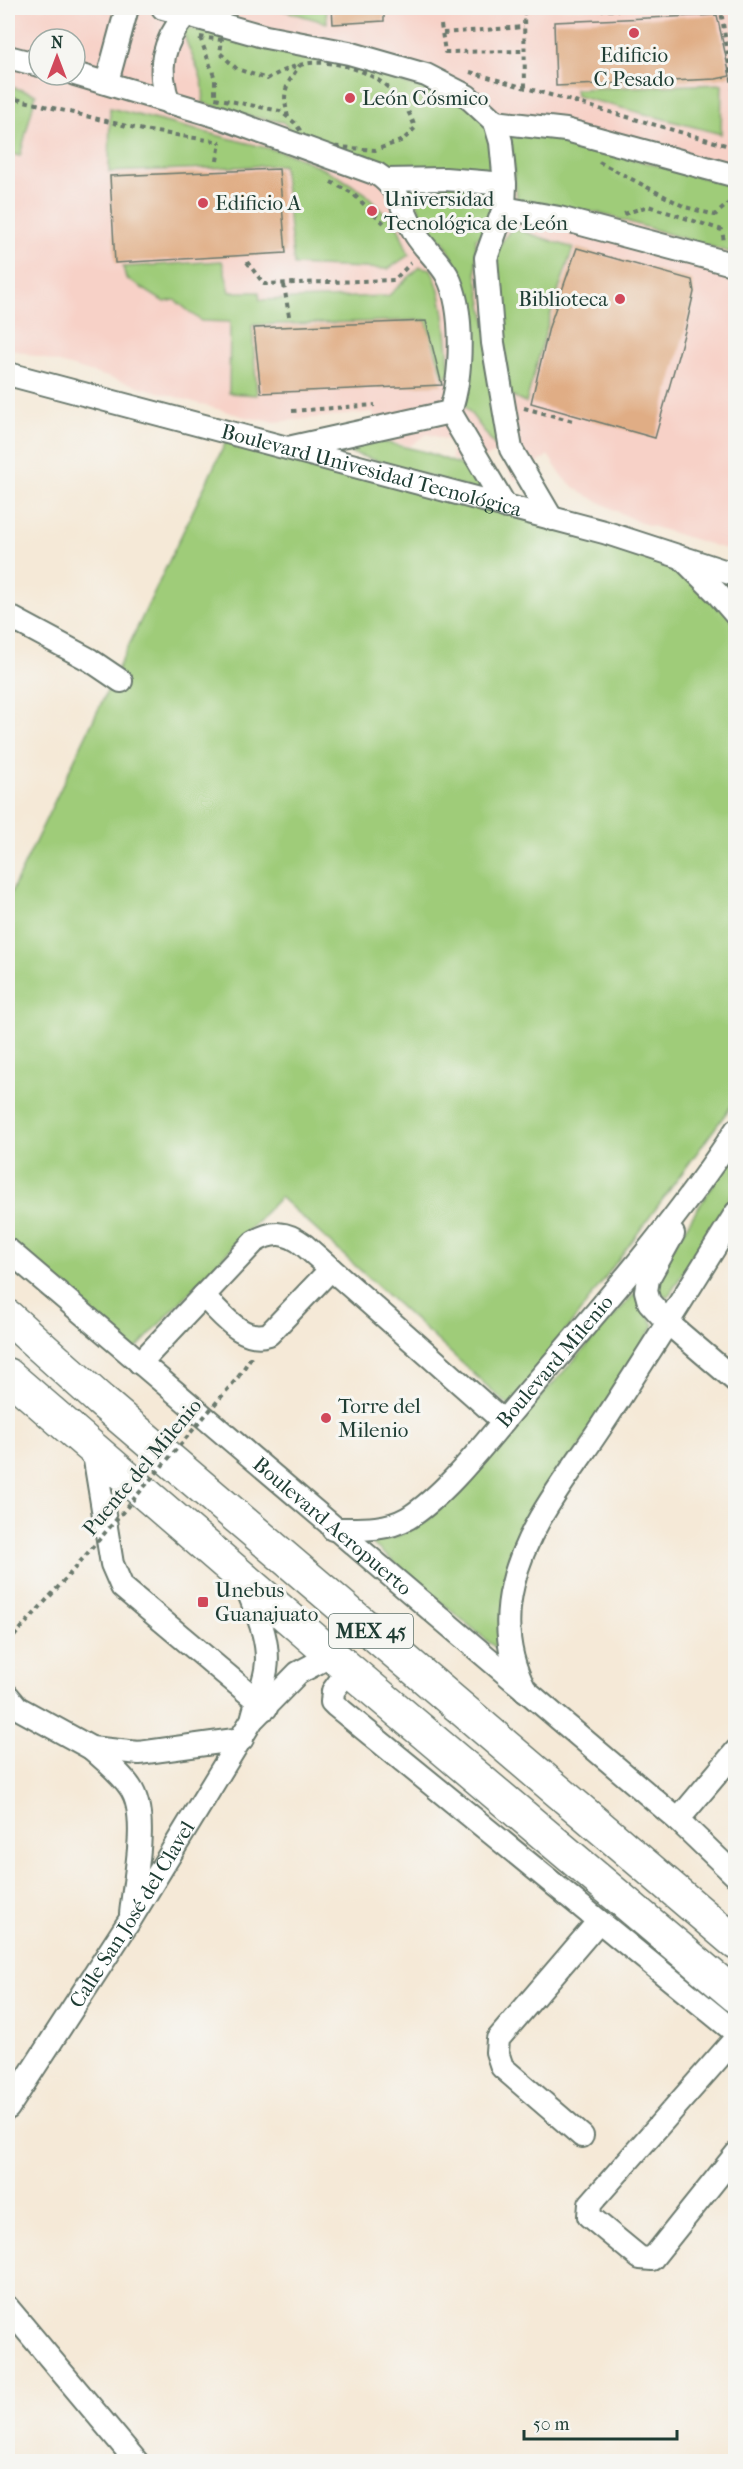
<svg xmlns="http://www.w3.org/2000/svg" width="743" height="2469" font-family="'IM FELL French Canon',serif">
  <rect width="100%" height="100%" fill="#f6f6f2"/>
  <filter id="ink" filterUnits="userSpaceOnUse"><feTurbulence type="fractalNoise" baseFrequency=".0167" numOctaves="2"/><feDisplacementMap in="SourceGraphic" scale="12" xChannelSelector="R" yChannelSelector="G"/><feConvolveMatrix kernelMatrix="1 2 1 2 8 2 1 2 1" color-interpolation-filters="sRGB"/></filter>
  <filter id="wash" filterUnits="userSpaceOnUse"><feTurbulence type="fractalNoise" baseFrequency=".008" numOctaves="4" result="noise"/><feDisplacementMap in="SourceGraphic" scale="24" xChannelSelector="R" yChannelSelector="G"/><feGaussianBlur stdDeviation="1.35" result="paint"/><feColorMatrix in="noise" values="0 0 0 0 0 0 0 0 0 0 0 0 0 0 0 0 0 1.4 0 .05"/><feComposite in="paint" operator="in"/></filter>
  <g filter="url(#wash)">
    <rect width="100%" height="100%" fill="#f5e9d7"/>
    <path fill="#f7d1c7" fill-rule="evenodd" d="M8,8H735V552L638,522L582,493L563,478L548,455L515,481L498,452L469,465L452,459L451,441L427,434L410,446L377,439L373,412L275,422L245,417L8,348ZM39,39H75V75H39Z"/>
    <g fill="#9fcc79" stroke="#5f8456" stroke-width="1.5">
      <polygon points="276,8 326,8 327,23"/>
      <path d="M182,27L242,37L266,49L291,55L317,54L344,59L409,85L447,92L486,117L498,206L488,234L476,238V274L517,475L462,402L472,381L459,280L452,256L445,244L425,224L413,193L367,155H325L291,131L283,122L253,117L203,103C207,74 187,54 182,27Z"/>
      <polygon points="722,84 721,134 576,96 575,89"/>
      <polygon points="8,86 36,94 20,156 8,153"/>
      <polygon points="110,108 294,155 336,175 365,193 398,227 409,255 388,269 294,265 283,165 109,172"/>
      <path d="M509,126L735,186V254L599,213C571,209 546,201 518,201C515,197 512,138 509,126Z"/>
      <polygon points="512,228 573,248 551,313 526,403 509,394 495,251"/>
      <path d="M222,261L230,292H259L260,300L388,296L420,267L431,269C446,300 446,339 450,372L444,379L426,320L252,325L257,395L229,393L230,322L201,321L175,300L164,302L126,278L123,267Z"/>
      <polygon points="231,431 680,556 735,596 735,1101 510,1407 280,1197 133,1352 8,1246 8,899"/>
      <polygon points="375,440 426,452 469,468 485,493 338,449"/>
      <path d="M735,1151V1189L668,1297C656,1291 653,1286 656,1273Z"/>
      <polygon points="635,1293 654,1325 518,1548 500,1624 497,1649 370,1542 395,1537 428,1521"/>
    </g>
    <g id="blocks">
      <g fill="#e0ad85">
        <polygon points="332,8 384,8 384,21 333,24"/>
        <polygon points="717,15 730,76 716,79 556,86 554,22"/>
        <polygon points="279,169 286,253 115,263 110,176"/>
        <polygon points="577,248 692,280 694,292 685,331 655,438 531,403 549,327"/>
        <polygon points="426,321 442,385 261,393 254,328"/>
      </g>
    </g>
  </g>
  <g filter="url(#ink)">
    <use href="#blocks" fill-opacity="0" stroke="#6a796d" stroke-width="1.5"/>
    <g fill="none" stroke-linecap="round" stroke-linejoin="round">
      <g stroke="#6a796d" stroke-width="26">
        <g id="minor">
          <polyline points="163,8 266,37 349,53 426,75 467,96 495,122 501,142 505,184 504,208 486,258 493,343 511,449 552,519"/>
          <polyline points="8,57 39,65"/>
          <path d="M75,74L220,117L377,174C401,189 402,212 416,235C425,249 439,261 447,275C465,309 462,377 450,412L288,448"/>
          <polyline points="107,82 127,8"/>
          <path d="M169,103C156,68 163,42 186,14"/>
          <polyline points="495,122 566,130 736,176"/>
          <polyline points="386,180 445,179 505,184"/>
          <polyline points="504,208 559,218 736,265"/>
          <path id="s1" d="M8,374L604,532L736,575"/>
          <polyline points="450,412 506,507"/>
          <polyline points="685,561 717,593 736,615"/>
          <polyline points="8,616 90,660 121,681"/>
          <polyline points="673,1234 648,1279 646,1291 649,1302 668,1323 736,1381"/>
          <path id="s2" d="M8,1250L678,1820L736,1876"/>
          <path d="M203,1296C222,1313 241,1343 269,1334L331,1269"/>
          <path d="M140,1363L254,1242C272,1231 286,1231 304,1245L503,1421"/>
          <polyline points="93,1448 112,1564 122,1587 266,1708"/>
          <path id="s3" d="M333,1529C359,1529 385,1531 408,1518C447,1494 488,1439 518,1404C594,1315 672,1228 736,1130"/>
          <polyline points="349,1669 333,1691 332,1702 336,1706 736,2033"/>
          <path d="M525,1690C508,1657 504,1621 513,1584C526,1526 570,1474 602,1425C648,1355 692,1284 736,1213"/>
          <polyline points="8,1696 18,1708 91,1748 139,1753 242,1739"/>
          <polyline points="255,1717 298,1673 332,1655"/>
          <path d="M91,1748C104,1760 120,1772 130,1787C150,1815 134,1880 131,1914"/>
          <polyline points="678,1820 736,1751"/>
          <polyline points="736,2038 590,2204 589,2216 640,2258 652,2259 736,2154"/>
          <path id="s4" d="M8,2108L130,1920L252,1720C256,1703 263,1687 266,1670C271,1639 255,1610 245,1583"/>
          <polyline points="582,2136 502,2067 497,2052 498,2039 599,1921"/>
          <polyline points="8,2308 137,2462"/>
        </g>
      </g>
      <g stroke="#6a796d" stroke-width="36">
        <g id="highway">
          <polyline points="8,1317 100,1400 736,1943"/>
          <polyline points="8,1375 332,1655 736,1996"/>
        </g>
      </g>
      <g stroke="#6a796d" stroke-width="4" stroke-dasharray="4.5 4.5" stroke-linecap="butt">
        <polyline points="441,25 445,52 525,51"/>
        <polyline points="443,33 524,27"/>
        <path d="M200,37L222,40L220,53L237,69L267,79C280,72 294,65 310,63C355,60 402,84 415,128L403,140L375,150L327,146L304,136L295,123L280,111L215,98V79Z"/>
        <polyline points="470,72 736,148"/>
        <polyline points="525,87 524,9 721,11 733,86 730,146"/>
        <polyline points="8,97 143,130 221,142"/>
        <path d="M288,117C282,91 285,86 300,65"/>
        <polyline points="217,161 220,142"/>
        <polyline points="599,162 685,207 715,215 736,197"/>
        <polyline points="331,182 352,193 386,225"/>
        <polyline points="624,214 648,206 722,230 724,242"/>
        <polyline points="247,262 264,284 394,280 411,263"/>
        <polyline points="284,285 289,316"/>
        <polyline points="524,408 573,421"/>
        <polyline points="292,411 375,405"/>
        <polyline points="239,1376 253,1354"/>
        <polyline points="8,1643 68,1576"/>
      </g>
      <use href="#minor" stroke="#fff" stroke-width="22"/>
      <use href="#highway" stroke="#fff" stroke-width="33"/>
      <polyline stroke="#6a796d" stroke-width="4" stroke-dasharray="4.5 4.5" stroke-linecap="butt" points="68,1576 239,1376"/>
    </g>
  </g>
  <g fill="#d1495b" stroke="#f6f6f2" stroke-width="2">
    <circle cx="634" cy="33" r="6"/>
    <circle cx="350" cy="98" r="6"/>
    <circle cx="203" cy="203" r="6"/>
    <circle cx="372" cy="211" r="6"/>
    <circle cx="620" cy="299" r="6"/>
    <circle cx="326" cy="1418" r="6"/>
    <rect x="197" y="1596" width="12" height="12" rx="3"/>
  </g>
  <g text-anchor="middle" stroke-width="6" stroke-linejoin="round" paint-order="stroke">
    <rect fill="#f6f6f2" stroke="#60746d" stroke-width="1.5" x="329" y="1614" width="84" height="34" rx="4.5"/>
    <g font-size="20" font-weight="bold" fill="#1f3d34">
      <text x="371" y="1638">MEX 45</text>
    </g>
    <g font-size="21" fill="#1f3d34" stroke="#f6f6f2" text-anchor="start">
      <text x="634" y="62" text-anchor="middle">Edificio<tspan x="634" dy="24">C Pesado</tspan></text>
      <text x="362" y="105">León Cósmico</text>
      <text x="384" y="206">Universidad<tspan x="384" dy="24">Tecnológica de León</tspan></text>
      <text x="215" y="210">Edificio A</text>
      <text x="608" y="306" text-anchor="end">Biblioteca</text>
      <text x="338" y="1413">Torre del<tspan x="338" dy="24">Milenio</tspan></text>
      <text x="215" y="1597">Unebus<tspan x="215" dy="24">Guanajuato</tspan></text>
    </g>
    <g font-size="21" fill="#1f3d34" stroke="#f6f6f2">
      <text dy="7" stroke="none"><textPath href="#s1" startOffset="376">Boulevard Univesidad Tecnológica</textPath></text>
      <text dy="7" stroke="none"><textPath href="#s3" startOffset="292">Boulevard Milenio</textPath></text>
      <text transform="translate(142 1467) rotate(-50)" y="7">Puente del Milenio</text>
      <text dy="7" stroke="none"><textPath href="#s2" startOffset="426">Boulevard Aeropuerto</textPath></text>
      <text dy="7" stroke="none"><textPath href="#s4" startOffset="230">Calle San José del Clavel</textPath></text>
    </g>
  </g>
  <rect width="743" height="2469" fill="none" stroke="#f6f6f2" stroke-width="30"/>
  <g transform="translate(57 57)"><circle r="28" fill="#f6f6f2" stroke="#a0aca6" stroke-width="1.5"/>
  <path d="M0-4.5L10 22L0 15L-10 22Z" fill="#d1495b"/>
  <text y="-9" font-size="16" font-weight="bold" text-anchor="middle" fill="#1f3d34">N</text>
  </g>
  <path d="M524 2430v9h153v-9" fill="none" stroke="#1f3d34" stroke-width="3"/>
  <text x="533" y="2430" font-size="18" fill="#1f3d34" stroke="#f6f6f2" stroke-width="4.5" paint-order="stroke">50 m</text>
</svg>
